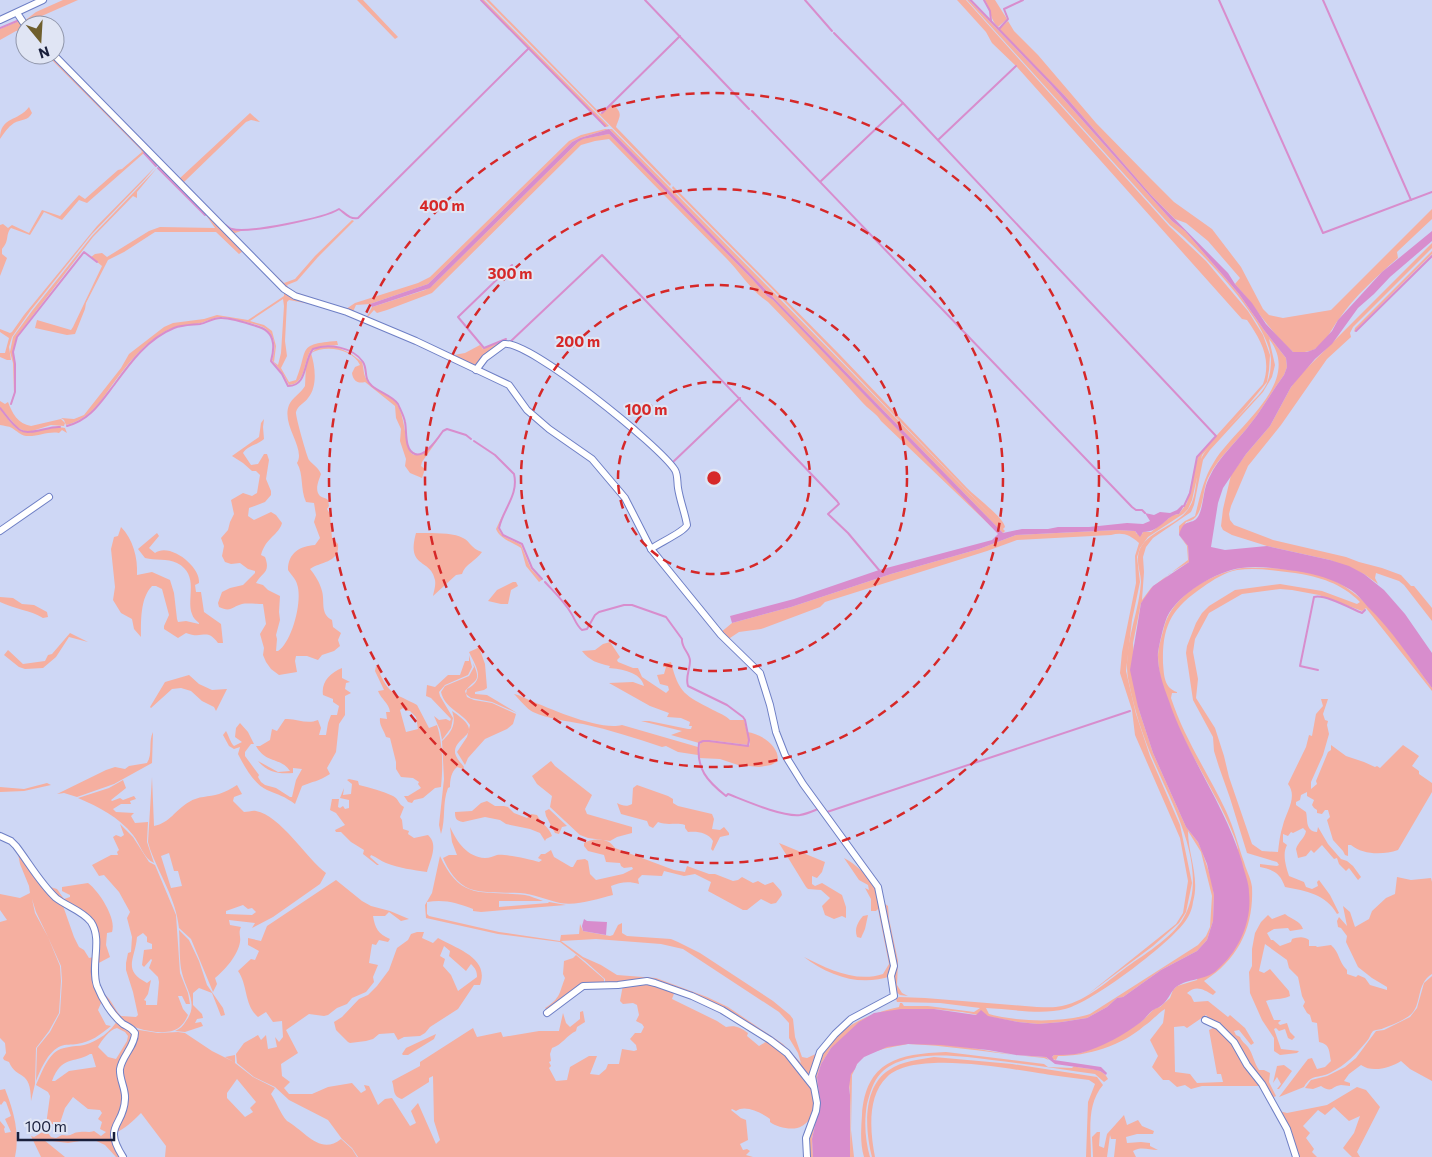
<svg xmlns="http://www.w3.org/2000/svg" width="1432" height="1157" font-family="Commissioner,sans-serif">
  <rect width="100%" height="100%" fill="#ced7f5"/>
  <g fill="#f5afa0" fill-rule="evenodd">
    <polygon points="63,0 78,0 35,19 32,25 26,25 23,22 36,12"/>
    <polygon points="357,0 363,0 398,37 395,39"/>
    <polygon points="482,0 484,0 609,126 606,127"/>
    <path d="M486,0H489L601,114L613,104C623,114 620,115 616,127L671,184L670,186Z"/>
    <path d="M957,0H966L1169,226L1206,261L1248,311L1263,335L1270,355L1269,370L1267,382L1244,410L1202,455L1192,500L1188,509L1183,514L1148,537L1140,548L1137,557L1140,582L1132,620L1126,671L1136,714L1150,756L1180,825L1192,883L1186,912L1179,923L1153,946L1087,995L1176,924L1183,913L1188,881L1180,838L1135,735L1132,710L1120,673L1122,652L1136,583L1135,556L1139,543C1130,535 1123,532 1111,535L1017,540L987,551L825,602L820,607L761,629L739,632L727,640L720,633L732,623L791,607L891,574L979,549L1016,535L1117,530L1135,531L1137,534H1142L1143,532H1151L1173,515L1179,514L1187,503L1196,463L1199,455L1263,384C1272,359 1261,340 1247,320L1242,319L1017,67L992,43L986,32Z"/>
    <path d="M967,0H969L1051,85L1172,221L1185,231L1239,294L1264,330L1286,358L1287,367L1284,375C1272,391 1263,408 1251,423C1237,442 1219,456 1208,478C1201,493 1205,519 1186,522L1179,535L1188,546L1189,562L1169,574L1141,603L1133,643L1138,707L1153,753L1186,827L1198,842L1202,851L1211,878L1214,895L1213,921L1207,940L1197,951L1161,970L1123,997L1117,998L1107,1007L1087,1018L1062,1022L1038,1024L1018,1022L962,1012L934,1009L831,1048L821,1064L817,1077L820,1102L812,1139L813,1157H809C809,1151 807,1144 809,1138C810,1131 813,1125 814,1119C816,1105 812,1090 815,1076C821,1035 863,1014 899,1007L900,1003H902L904,1006H928L974,1012L980,1008L940,1003L897,1002L896,999L899,997L925,998L1037,1007C1045,1007 1054,1008 1062,1006C1089,1000 1108,980 1131,964C1147,953 1173,936 1183,919C1211,872 1173,806 1154,762C1143,737 1134,709 1129,683C1121,649 1139,615 1141,582C1141,574 1137,565 1138,557C1140,533 1173,528 1186,512C1201,496 1192,469 1205,452C1219,434 1237,419 1252,402C1257,397 1264,390 1267,383C1270,376 1271,367 1271,359C1270,323 1199,248 1170,225ZM1269,339C1304,383 1234,428 1214,462C1203,479 1200,497 1195,516L1185,521L1179,526V535L1187,546L1188,560L1151,588L1142,600L1144,572L1143,557L1146,547L1153,538L1191,512L1194,505L1203,460L1210,450L1263,392L1272,377L1275,365ZM1188,831L1201,852L1212,896L1210,927L1206,936L1198,945L1090,1014C1062,1023 1018,1022 989,1014L986,1008C1010,1009 1042,1015 1065,1009C1093,1002 1166,946 1184,923C1189,916 1192,910 1193,902C1200,877 1188,855 1188,831Z"/>
    <path d="M985,0H995L1007,19L998,27C990,20 991,10 985,0Z"/>
    <polygon points="19,21 25,29 25,33 22,30 16,31 0,40 0,29"/>
    <path d="M1008,21L1014,31L1038,55L1096,123L1150,178L1174,202L1212,229L1241,267L1263,309L1269,315L1283,318L1331,310L1432,209V219L1397,252L1398,258C1377,276 1355,296 1339,319C1331,329 1327,342 1315,349C1309,353 1300,352 1293,352C1270,332 1256,307 1235,284L1240,278L1208,241L1186,223L1175,219L1151,195L1065,96L999,29Z"/>
    <polygon points="55,52 179,179 250,113 260,122 251,120 246,122 184,182 210,210 55,55"/>
    <path d="M47,55H51L159,164L157,166L144,153L87,203L79,200L62,220L44,212L30,235L11,228C5,235 10,240 2,249V254L7,258L0,276V225L3,224L8,228L12,225L29,233L42,210L60,216L79,195L85,199L118,170L122,169L142,152L141,150Z"/>
    <path d="M29,107L32,113C28,121 21,119 14,123C8,127 4,133 0,139C0,116 18,122 29,107Z"/>
    <path d="M605,129H612L780,299L1002,527L781,298L672,188L673,186L840,355L967,488C976,497 1004,518 1005,527L1003,529L1005,531L1003,533L609,129L580,138L572,142L428,284L370,304L356,305L352,314L343,311L355,303L418,283L430,277L569,141L581,135Z"/>
    <path d="M609,134L753,280L767,296L773,300L999,534L881,421C877,414 868,409 862,402C832,368 800,335 768,302C751,291 740,272 726,258C687,218 648,179 609,139L595,141L581,145L432,293L387,310L377,313L374,310L365,320L372,307L425,290L433,285L578,142L582,139Z"/>
    <polygon points="160,165 243,251 239,254 216,232 155,232 124,252 108,260 86,303 85,309 75,334 67,335 35,328 37,320 71,330 73,327 102,266 91,257 95,254 102,253 107,257 149,231 160,227 215,228 206,215 158,167"/>
    <polygon points="155,167 145,179 91,235 31,310 12,337 9,347 11,360 7,360 0,357 0,353 5,353 9,338 0,332 0,329 10,333 12,332 24,315 97,226"/>
    <polygon points="157,168 137,192 137,198 133,196 93,237 17,336 13,352 15,364 15,392 10,404 14,394 13,363 10,352 13,337 32,311 92,236"/>
    <path d="M209,213H211L228,229L241,231L232,234L284,283L295,279L315,256L352,220L354,221L318,257L297,281L287,285L289,289L295,292L342,308L339,310C320,304 301,299 284,288Z"/>
    <polygon points="1432,243 1432,248 1353,327 1350,333 1351,337 1327,359 1281,425 1248,466 1231,506 1229,514 1230,520 1234,525 1273,540 1346,557 1359,562 1382,568 1401,575 1411,586 1414,586 1432,608 1432,621 1404,585 1399,581 1376,573 1375,578 1378,584 1364,574 1330,560 1267,546 1232,535 1223,530 1221,526 1223,509 1231,475 1246,454 1270,426 1291,387 1300,375"/>
    <polygon points="1432,251 1432,254 1354,332 1355,328"/>
    <path d="M284,291L294,298L310,304L289,300L287,302L285,341L287,356L281,368L289,382L296,380C309,349 296,344 337,341L338,345L321,346L311,350C303,362 306,384 289,385L283,374L272,360C276,349 276,334 263,327C257,324 224,316 219,317C213,318 207,321 201,323C188,325 176,325 164,332C145,343 131,360 118,377C103,397 92,419 66,425L64,420L61,418L74,419L84,415L121,368L129,354L164,327L173,323L204,319L217,315L248,320L284,296ZM283,299L284,306L281,353L278,365L274,362L276,346L272,331L264,325L250,321Z"/>
    <polygon points="505,340 475,369 454,355 465,353 480,345 483,349"/>
    <path d="M334,346L350,353L362,362C364,368 363,375 367,380C373,392 391,394 397,404C412,429 398,485 441,435L422,462L421,466L425,469L422,478L410,473L405,466L406,459L400,441L401,429L396,418L395,406L365,382C358,384 353,381 352,373L355,367L360,365C352,348 325,345 311,353C315,366 318,386 308,398C305,403 298,405 296,412C295,415 307,457 309,460C313,465 318,467 321,474C319,480 314,490 320,496C323,498 326,498 328,500L329,506L327,509L330,514L332,538L338,544C340,563 321,561 310,569C315,575 320,583 322,591C325,602 320,614 332,620L333,627L341,633L338,640L340,646L334,651L322,655L318,660L307,656H296L295,661L297,672L279,675L271,669L266,662L263,655L264,648L260,634L266,624L263,604C259,604 246,603 242,604C233,606 231,613 219,607L218,603L222,592L230,588L243,585L255,573V571L248,569L240,563L231,564L225,562L222,556L224,546L221,538L228,530L230,522L234,514L231,500L243,493L252,496L257,493L260,475L256,471H252L243,463L232,456L259,437L261,423L264,419L263,427L264,439C258,445 248,445 243,453L251,465L258,464L264,454H267L269,460L266,479L271,491V495L265,502L249,508L248,516L254,520L271,512L276,515L282,523C279,535 266,537 261,555L265,557C271,573 262,572 256,583L263,585L268,590L280,596L279,612L280,620L276,635L277,639L276,651H278C292,642 303,600 297,584C296,579 291,575 288,570C288,553 300,546 315,545L320,538L314,522L316,515L314,503L306,502C300,489 304,475 297,463C306,448 281,425 289,405C292,398 301,393 305,386L306,365L311,353L317,348Z"/>
    <path d="M0,401L5,404L8,402C12,413 18,424 31,426L61,419L65,423L64,426L51,425L32,431H24L17,427L0,407Z"/>
    <path d="M0,409C6,416 11,425 19,430C29,437 48,425 65,428L67,433L62,430L59,433C48,431 38,437 26,436C20,435 17,431 12,428C9,426 4,426 0,425Z"/>
    <path d="M504,512L498,528C502,539 512,539 521,545L531,569L542,580L539,582L526,566L521,548C512,542 500,539 496,529Z"/>
    <path d="M121,527C133,539 138,558 137,575L152,572L170,580L174,593L177,619L178,622L186,621L199,624V623C196,620 193,618 192,614C186,598 200,575 177,563C167,558 155,561 145,558L138,549L157,533L159,536L149,548L155,553C170,542 201,567 199,583L195,585L196,592H201L204,612L221,624L223,643H218C206,627 203,640 186,633L178,638L164,629V626L169,615L162,589L156,586H152C140,598 141,622 141,637L134,629L132,619L121,613L113,600L115,587L111,549L114,537L118,536Z"/>
    <path d="M416,533C428,533 453,532 463,538C471,542 470,548 482,552C476,561 465,564 462,574L456,575L433,596C434,591 436,585 435,580C431,558 406,569 416,533Z"/>
    <path d="M1242,568C1271,567 1314,569 1339,583C1378,605 1406,653 1432,688V691L1366,608L1362,611L1319,595L1292,590L1280,589L1242,594L1209,613L1195,639L1193,652L1198,679L1196,698L1215,728L1224,756L1229,777L1252,844L1262,851L1278,852C1279,843 1280,834 1283,825C1286,812 1298,797 1288,784L1306,747L1309,735L1312,736L1316,714L1323,706L1321,699H1328L1323,714L1325,720L1328,721L1327,725L1329,734L1323,755L1311,782V789L1317,784L1316,781L1328,752L1331,750V745L1346,756L1364,762L1375,767L1377,766L1380,768L1403,745L1419,756L1412,766L1419,771V774L1432,783V792L1398,850C1383,855 1363,855 1351,845H1348V856L1345,855L1343,851L1333,840L1327,820L1330,817L1328,810H1325L1322,814L1317,813V810L1314,808L1312,805L1314,800L1307,796V792L1301,795L1300,800L1296,802V805L1306,812C1308,820 1305,831 1317,832L1318,827L1328,844L1341,859L1347,861L1353,866L1361,877L1358,880L1349,868L1346,871L1339,864L1337,858L1334,859L1322,845L1314,853L1311,850L1306,856L1298,858L1296,849C1298,842 1305,838 1306,831L1303,828L1293,833L1291,832L1288,836L1283,834V842L1287,845C1282,854 1286,867 1289,876L1304,882L1306,887L1312,889L1318,886L1317,882L1319,880L1330,895L1339,913L1337,914C1326,894 1306,891 1285,887C1280,873 1274,870 1260,867V864L1277,866L1279,865L1277,862L1247,853L1230,798L1219,767L1214,751L1213,737L1193,700L1186,653L1187,646L1196,623L1202,613L1209,606L1235,590L1280,584L1322,591L1357,604L1360,602C1341,583 1320,577 1295,573C1276,571 1257,567 1237,570C1225,572 1213,580 1203,587C1172,608 1162,625 1163,663C1164,675 1164,688 1177,692V693H1172L1171,698C1184,738 1208,773 1226,811C1234,828 1238,845 1244,862C1246,870 1251,878 1252,887C1254,927 1238,960 1204,981L1216,992L1213,995C1203,989 1196,985 1187,993L1191,996L1194,1002L1208,1001L1228,1017L1230,1015L1245,1028L1254,1043L1251,1045L1239,1030L1234,1031L1236,1035L1240,1037C1242,1042 1245,1043 1248,1047C1253,1054 1254,1063 1259,1070H1264L1270,1073L1269,1082L1276,1096L1272,1098L1255,1071L1206,1015L1187,1028L1184,1026L1174,1027L1175,1072L1190,1074L1197,1083L1223,1082L1221,1074H1217L1209,1030L1215,1027L1230,1042L1260,1086H1202L1191,1089L1185,1085L1177,1087L1169,1080H1163L1152,1067L1158,1056L1150,1040L1163,1023L1165,1009C1157,1014 1152,1021 1144,1026C1121,1046 1088,1056 1058,1056L1056,1060L1052,1059V1057L1054,1055L1081,1053L1110,1041L1142,1021L1154,1009L1160,1007L1170,998L1173,990L1177,986L1197,980C1208,946 1218,912 1229,878C1231,871 1238,855 1238,849C1237,840 1222,809 1217,800C1196,760 1159,702 1158,657C1158,647 1162,636 1164,627C1173,594 1211,574 1242,568Z"/>
    <polygon points="513,582 516,582 518,586 511,590 508,604 501,604 488,601 497,590"/>
    <path d="M0,597L13,598L22,604L34,605L47,612L48,617L43,618C30,610 14,609 0,602Z"/>
    <polygon points="70,633 88,642 69,637 56,657 43,668 25,669 19,667 4,655 8,650 23,664 45,661 48,655 52,654"/>
    <path d="M610,642L620,657L617,660L618,662L633,668H638L642,677L666,693L669,690L668,686L660,684L657,675L664,674L666,667H663V664L671,662C679,694 685,695 713,710C719,713 725,715 730,720H744L749,740L748,745L709,740H703L699,743L671,735L682,731L641,721H649L688,729H691L692,726H689L690,722L681,718L667,717L669,713L650,706L609,683L633,682L644,686C641,672 621,669 609,668L610,666C597,663 590,661 582,651L595,650L603,644Z"/>
    <path d="M480,647V650L485,664L487,688L484,690L475,692V694L487,695L517,713L492,702L471,698L466,694L467,689C486,679 476,667 469,652Z"/>
    <polygon points="469,655 472,667 468,675 445,685 439,692 440,696 453,718 451,728 442,740 440,730 434,716 439,720 446,719 450,721 451,719 431,698 426,696 427,685 435,687 448,675 460,675 465,661 469,661"/>
    <path d="M473,663C482,682 475,679 465,691L467,697L474,700L492,703L516,714L513,724L507,729L485,739L468,758L465,765L457,752L467,737L470,725C462,712 445,709 441,692L445,686L469,676L474,667Z"/>
    <path d="M376,666L381,672L380,674C390,696 397,694 417,705L429,728L437,725C443,744 443,768 441,787L435,788L423,798L414,800L412,803L408,802L404,796H408L421,788L418,784L419,782L413,778L401,777L396,769V762L390,738L386,737C384,730 379,726 380,718L387,719L386,712H390C389,703 381,699 378,691L384,690L375,671ZM403,708L406,711H410L416,717L418,729L406,732L400,710Z"/>
    <path d="M342,668V678L350,682L346,683L345,689L351,693L345,696V715L339,724L336,752L327,768L330,774C318,782 313,781 302,786L295,804C284,796 279,795 267,790C254,784 244,766 238,754L240,747L234,749L229,746L223,735L226,731C229,736 230,742 234,746L242,742L235,737L236,728L240,723L248,732L254,744H251L245,752V756L259,775L258,777L261,782L265,785L276,788L290,797H292L296,780L302,769L293,768V773C279,774 268,773 258,761L278,772L290,771C281,757 266,764 256,746H260L270,740L272,729L277,731L285,719C297,718 306,725 318,720L321,728L319,735H326L328,723L331,715H337L339,706L333,702V699L323,695C321,682 330,673 342,668Z"/>
    <polygon points="189,675 199,684 212,690 227,689 216,711 214,707 202,701 191,691 181,688 172,689 151,708 150,707 165,682"/>
    <path d="M514,694C520,695 524,698 529,700C551,709 600,731 622,725L698,747V755L678,752L666,746L662,747C636,738 610,730 583,724C566,721 549,719 533,712C528,710 518,698 514,694Z"/>
    <path d="M452,711C489,736 454,734 455,753C456,758 461,763 464,767L463,769L457,767C451,772 450,780 450,787L448,788C442,803 446,819 441,834L439,825L444,779L442,741C451,733 457,724 452,711Z"/>
    <path d="M153,732L152,763L114,784L77,797L64,793L57,794L106,770L115,767L125,769L129,766L147,763C153,754 148,742 153,732Z"/>
    <path d="M747,732C761,734 779,745 778,761L771,765L759,767L738,765L720,759L699,758L700,744L703,741L749,746L750,744Z"/>
    <polygon points="551,761 555,766 592,795 585,809 587,814 632,827 632,833 617,837 610,841 588,838 580,835 550,807 552,796 537,784 532,776"/>
    <path d="M152,777L154,826C170,823 175,810 189,802C198,796 209,797 219,794C225,792 231,789 237,785L242,794L234,797L233,801L244,812C248,812 253,810 256,811C280,815 307,859 326,873L320,884L273,917L252,928L255,923L229,920L230,925L241,927C238,933 241,936 240,942C238,955 225,970 215,978L217,984L213,992L191,939L179,928C176,899 160,876 150,849L148,842ZM169,853L174,871H178L182,886L171,888L161,856ZM243,905L248,909L252,908L256,912L252,915L226,914V911Z"/>
    <path d="M349,779L358,781L359,785C371,788 382,791 393,796C399,799 398,804 404,807L400,817L402,820L403,829L409,831L408,834L414,838L428,835C439,845 430,860 427,872C413,870 399,868 386,863C381,861 376,857 371,855L370,857L379,865H377L363,854L364,850L351,842L341,832H336L335,830L345,825L336,813L330,810L332,799H339L338,807L340,808L343,806L345,809L349,808V800L340,798L344,788L343,795L351,794L352,784L347,780Z"/>
    <path d="M123,780L126,788L111,800L112,801L120,798L123,800L134,796L136,799L130,801L131,804H121L113,809L116,812L134,813L131,816L135,823L148,822L147,842L154,863C144,859 140,844 133,835C119,817 99,807 78,798L109,788Z"/>
    <polygon points="47,783 51,785 24,791 0,792 0,787 24,789"/>
    <path d="M637,785L668,796L673,799V803L678,806L712,814L714,819L712,829L720,830L724,827L729,833V835L720,837L713,851L711,849L713,841C708,832 696,831 688,832L685,828V825C676,822 668,826 658,822L653,828L649,826L647,821L621,814L617,803C623,806 627,807 632,804L633,788Z"/>
    <path d="M487,801L495,806H504L508,807L514,813L527,818L531,814L537,815C541,823 549,827 552,836L546,839L545,841L540,833L530,829L506,824L500,820L485,817L463,822C456,821 455,818 455,812L472,811L481,803Z"/>
    <polygon points="549,809 567,826 562,827 559,834 555,833 546,816 545,811"/>
    <path d="M120,824L133,837L149,862L155,865L176,915L180,973L188,993L190,1004H186L182,996H178L183,1009L188,1015C185,1022 180,1029 172,1031C157,1035 130,1028 119,1019C112,1012 107,1001 102,993C110,996 114,1009 121,1016L136,1017L138,1015L133,992L126,970V963L128,953L131,952L132,937L127,918L130,912L119,892L104,875L99,876L92,865L111,855H118L117,852L119,850L113,837L116,835L121,837L124,835ZM143,933L147,937V942L152,944V949L144,950L142,965L144,967L151,959L152,960L149,968L158,977L159,982L157,1005H146V1001L144,1000L148,994L151,980L147,983C122,970 135,960 137,937Z"/>
    <path d="M450,827C457,842 467,857 485,858C490,858 493,856 497,855C506,854 530,859 539,862L542,860L538,858L541,854H545L551,850L554,857L571,867H573L577,860L585,859L588,861L590,874L596,880L623,874L633,869L632,867L624,868L621,866L620,863L606,862L604,855L588,851L584,846V843C590,839 602,838 609,842C612,844 613,846 615,848L674,870L685,872L687,866L709,874H715L733,881L738,880L742,877L753,883L758,881L765,885L773,882L781,891L782,895L776,903L771,904L761,899L747,910H743L708,891L711,882L695,874L684,876L664,871L662,876L642,875L638,879L639,884C629,881 620,882 611,886L613,895C597,899 577,906 560,903C547,900 533,894 520,893C504,892 485,894 470,889C457,884 448,870 443,858L449,855H457L452,842Z"/>
    <polygon points="779,843 825,862 822,872 817,878 812,876 812,884 815,886 822,883 842,895 846,907 846,918 842,916 834,919 825,915 822,906 830,898 821,890 808,889 806,887"/>
    <path d="M17,849L62,903L74,937L79,947L84,950L89,958L94,957V974L106,1004L101,1003L98,1010L106,1025L111,1026C100,1035 91,1042 77,1044C72,1045 65,1044 61,1046C48,1051 41,1069 36,1081L37,1048L50,1032L60,1013L62,981L61,966L48,937L36,912L32,899L35,913L48,937L60,966L61,981L59,1013L49,1031L36,1048L35,1084L31,1101C31,1068 17,1081 9,1062L4,1060L3,1058L6,1053L5,1043L0,1038V922L7,920L0,910V894L20,898L30,893L29,886L20,864Z"/>
    <path d="M440,856C461,902 483,890 525,895C531,896 537,899 543,901H499V907L548,903L549,902L566,905L481,912L473,911V909C457,903 445,899 427,902V914L429,916L499,932L560,941L561,935L579,934L580,924L583,931L610,936L613,935L618,925L622,923V933L627,936L671,939L678,942L700,953L773,1001L790,1015L793,1019L795,1037L802,1057L807,1058L820,1052L812,1084L800,1066L746,1023L655,981L605,983V979L585,961L560,942L498,934L426,918L425,905L432,893ZM596,939L661,944L683,949L779,1012L789,1023V1038L798,1053L801,1063L783,1044L728,1007L707,997L656,978L617,975L601,965L583,957L561,941Z"/>
    <path d="M844,858C854,863 869,876 875,886L892,966L891,976C860,987 829,976 804,957C828,969 856,983 883,974L889,964L878,909L876,911H871V899L865,888L869,890L868,885L859,880Z"/>
    <path d="M1397,877L1411,880L1431,878L1432,882V974C1415,984 1423,1006 1409,1016C1402,1021 1392,1025 1384,1028C1381,1030 1377,1029 1373,1031C1370,1034 1370,1038 1367,1041C1356,1054 1346,1065 1330,1073C1318,1079 1312,1073 1304,1087L1279,1097L1308,1059L1312,1058L1317,1069L1325,1067L1331,1061C1329,1051 1330,1044 1319,1042L1317,1023L1312,1022L1310,1015L1307,1013L1303,1006L1305,1002L1302,996L1298,977L1289,968L1287,960L1265,944L1259,971L1264,973L1270,969L1289,991L1290,996C1283,1000 1274,998 1266,1001L1274,1020H1281L1278,1023L1280,1025L1287,1023L1290,1032L1295,1037L1292,1040L1288,1038L1285,1029L1279,1031L1276,1028L1274,1029L1281,1049L1299,1051L1297,1053L1280,1055L1274,1051V1038L1262,1020L1250,993L1249,972L1252,966V949L1255,933L1261,922L1268,915L1272,919L1285,914C1292,920 1300,920 1303,929L1290,931L1288,928L1274,929L1267,933L1271,940H1273L1280,946L1291,942L1292,939C1298,937 1304,936 1309,940V946H1316L1317,947L1331,945C1340,953 1338,961 1347,970V974L1356,977L1358,975L1365,978L1370,985L1387,990V987L1372,978L1358,967L1346,942L1347,936L1341,928L1338,927L1337,921L1339,917L1347,926L1343,906L1350,912L1355,927L1369,919L1372,911L1386,898L1395,894Z"/>
    <path d="M336,880L362,901L371,906L390,911L409,919L401,921L389,912L385,916H373C375,928 378,934 390,939L388,942L379,940L376,945L372,944L369,963L378,965L373,977L374,982L366,992L352,998L347,1004L337,1008L328,1015L324,1016L309,1014L286,1030L298,1053L281,1064L282,1076L290,1082L284,1088L289,1094H312L328,1087L352,1083L361,1093L366,1090L364,1085L369,1086L378,1105L385,1099L392,1098L410,1126L416,1123L411,1111L418,1103L436,1144L440,1140L434,1121L433,1076L429,1078V1082L402,1099C392,1096 395,1090 392,1081L420,1066V1062L473,1028L477,1037L501,1032L503,1037L539,1031H559L563,1013L566,1023L570,1027L580,1019V1012L583,1011L585,1022L577,1027L576,1031C567,1035 562,1045 552,1048L550,1054L551,1061L549,1062L551,1066L549,1068L556,1081L567,1080L570,1067L589,1056H597L590,1074L599,1075L606,1069L608,1064H619L622,1049L634,1051L637,1050L636,1045L630,1039L635,1033H641L644,1027L642,1024L636,1021L639,1015L637,1005L633,1003L623,1004L620,1001L623,985L647,982L675,991L672,999L717,1021L726,1027C735,1025 740,1027 748,1033L747,1036L759,1046L769,1040C779,1047 808,1078 813,1088C818,1098 814,1109 812,1119C807,1121 806,1124 802,1126C794,1131 778,1128 770,1122V1119C762,1113 745,1104 736,1111L732,1109L731,1110L741,1118L746,1120L748,1140L740,1144L743,1150L747,1149L750,1151L746,1155L753,1157H358L352,1148L342,1139L328,1120L289,1100L275,1087L254,1077L237,1063L236,1054L244,1043L258,1035L261,1040L266,1035L268,1049L277,1047L275,1037L279,1042L283,1037L282,1021L273,1022L266,1012L258,1017C244,1005 248,985 238,971L251,959L255,960L259,951L248,945V938L261,941L267,926Z"/>
    <path d="M88,883C99,891 117,919 112,932L107,933L106,945L110,957L95,965L93,925L63,902L47,886L57,889L64,899L70,897V895L62,891V887Z"/>
    <polygon points="882,902 888,906 889,919 898,961 897,985 902,993 908,996 900,995 895,991"/>
    <path d="M868,915L865,929L861,938L857,937C854,928 858,922 863,916Z"/>
    <path d="M179,930L189,940L199,961L207,985L223,1008L225,1015L221,1016L212,993L199,988L193,993V1005L202,1014L203,1018L197,1019L195,1023L201,1022L203,1026L185,1032L175,1031C180,1029 183,1026 186,1021C199,1004 186,990 182,973C179,962 180,942 179,930Z"/>
    <path d="M417,932H424L422,938L433,943L438,938C457,949 490,958 480,985H474L458,1009L430,1027L425,1033L420,1036L404,1037L398,1040L394,1033L379,1034L373,1039L366,1041L350,1043L348,1042L336,1030L334,1022L342,1017L359,999L368,995L377,986L389,970L397,948L408,940L411,934ZM444,946L450,951L449,956L466,971L471,964C475,968 477,971 477,977L458,991L451,975L443,966L445,959L440,956Z"/>
    <path d="M576,955L604,979V984L589,985L548,1011L545,1008C561,998 559,993 565,978L563,974L564,961L573,958Z"/>
    <path d="M1432,976V1081L1410,1069L1401,1061C1390,1068 1372,1073 1361,1065L1349,1074L1344,1081L1350,1083V1086C1347,1086 1344,1085 1341,1085C1331,1086 1333,1094 1321,1086L1313,1089L1305,1088L1311,1080L1327,1076L1345,1067L1356,1058L1376,1031L1384,1030L1410,1017L1417,1008L1424,983Z"/>
    <path d="M118,1019L134,1033L121,1063L124,1100L113,1127L122,1157H116L105,1145L92,1139L68,1143L44,1140L65,1157H41L31,1136L34,1137L46,1130L51,1137L56,1138L62,1135C73,1137 72,1132 80,1132C85,1131 88,1133 94,1131L101,1136L106,1132L100,1129L102,1122L98,1119L102,1113L100,1110L88,1109L73,1097L65,1108L60,1123L46,1125L50,1096L48,1092L36,1085C41,1074 45,1062 54,1053C62,1046 73,1047 84,1045C97,1042 112,1031 118,1019ZM117,1028L125,1032L128,1036L127,1041L116,1059L108,1057L98,1047C102,1040 109,1030 117,1028ZM90,1054H92L96,1067L69,1071L55,1081H52C62,1055 73,1064 90,1054Z"/>
    <path d="M133,1029L158,1033L178,1032L185,1033L212,1051L234,1062L225,1057L235,1055V1063L253,1077L275,1088L271,1094C277,1103 280,1113 287,1121C305,1131 320,1156 341,1139L352,1149L357,1157H165L166,1146L141,1113C133,1121 125,1129 115,1133L120,1147L127,1157H124C102,1126 125,1126 126,1100C126,1089 120,1079 121,1069C123,1058 132,1048 135,1037V1033ZM237,1079L256,1102L250,1108L253,1112L245,1117L227,1098V1093Z"/>
    <polygon points="436,1034 434,1039 408,1055 403,1055 402,1054 406,1048"/>
    <path d="M908,1044C893,1047 866,1050 857,1064C855,1068 854,1071 852,1075L851,1130L854,1157H850C850,1137 851,1116 850,1096C850,1089 848,1084 850,1077C866,1022 976,1050 1016,1055C1026,1056 1036,1056 1046,1057L1049,1060L1044,1058C999,1054 954,1046 908,1044Z"/>
    <path d="M946,1052L1044,1064L1048,1067L1072,1068L1074,1066C1085,1070 1102,1066 1108,1079L1104,1082L1095,1074C1060,1069 1026,1064 992,1060C960,1056 906,1048 881,1073C873,1081 870,1093 867,1104C864,1121 865,1140 870,1157H864C860,1144 861,1129 862,1115C866,1061 898,1054 946,1052Z"/>
    <path d="M934,1057L1012,1064L1097,1077L1103,1085C1086,1105 1091,1132 1091,1157H1086L1088,1102L1095,1084L1089,1080C1076,1078 1063,1077 1051,1075C1014,1070 915,1049 887,1077C867,1096 870,1132 875,1157H872C865,1131 862,1087 889,1070C902,1061 918,1060 934,1057Z"/>
    <polygon points="1284,1065 1292,1071 1279,1089 1277,1089 1281,1084 1277,1077 1273,1083 1277,1066"/>
    <polygon points="1357,1087 1366,1090 1380,1107 1357,1152 1360,1157 1352,1157 1343,1148 1354,1133 1360,1116 1349,1121 1334,1107 1325,1115 1318,1110 1303,1126 1310,1133 1306,1138 1314,1149 1312,1152 1317,1157 1298,1157 1279,1111 1287,1113 1327,1105"/>
    <path d="M5,1089C14,1112 20,1134 15,1157H0V1121L5,1127L4,1129L5,1133L11,1132L5,1119L11,1116L6,1102L4,1101L1,1105L0,1104V1090Z"/>
    <path d="M1124,1115L1127,1125L1138,1120L1142,1126L1154,1131L1153,1134H1137L1126,1137L1127,1143L1141,1142L1150,1143V1146L1158,1150C1148,1150 1142,1146 1133,1151L1136,1157H1114L1116,1139H1111L1110,1135L1107,1157H1093L1092,1137L1097,1132H1100L1099,1146L1104,1148L1107,1134Z"/>
  </g>
  <g fill="#d88dcd">
    <path d="M969,0H972L1065,96L1151,195L1228,273L1235,284L1252,303L1266,324L1293,352H1307L1315,349L1332,331L1338,320L1382,272L1432,231V241L1390,277L1374,294L1358,308L1332,344L1315,359L1291,387L1270,426L1246,454L1223,488L1218,503L1211,547L1225,550L1267,546L1330,560L1349,566L1364,574L1384,590L1405,614L1432,653V688C1411,660 1392,630 1367,606C1362,600 1357,594 1351,590C1333,579 1316,574 1296,571C1277,569 1260,565 1241,568C1217,571 1178,594 1167,617C1163,627 1160,641 1158,652C1157,668 1163,685 1169,701C1188,757 1225,805 1242,862C1244,872 1249,882 1249,893C1252,922 1239,951 1217,970C1205,981 1188,978 1176,987C1171,991 1169,999 1162,1005C1160,1007 1157,1008 1155,1009C1149,1012 1146,1018 1141,1022C1124,1035 1102,1047 1081,1053C1072,1055 1063,1055 1054,1055L1052,1057L1054,1060L1101,1067L1107,1073L1106,1075L1100,1071L1091,1069L1055,1064L1046,1057L1016,1055L988,1050L941,1045L908,1044L887,1047L864,1057L857,1064L855,1069L851,1074L849,1087L850,1095V1157H813L812,1139L820,1102L817,1077L821,1064L831,1048L859,1022L874,1013L901,1009H934L976,1015L981,1010L988,1016L1018,1022L1038,1024L1062,1022L1087,1018L1107,1007L1117,998L1123,997L1161,970L1197,951L1207,940L1213,921L1214,895L1207,864L1198,842L1186,827L1153,753L1138,707L1130,670L1141,603L1153,586L1189,562L1188,546L1179,535C1184,516 1193,527 1199,515C1204,504 1203,489 1209,478C1219,456 1237,442 1251,423C1263,408 1272,391 1284,375L1287,367L1286,358L1264,330L1239,294L1185,231L1172,221L1051,85Z"/>
    <path d="M609,129L1003,533L1022,529H1048L1058,527H1089L1127,523L1143,524L1150,521L1145,513L1154,515L1160,512L1170,513L1177,510L1182,505L1184,506L1179,514C1166,515 1161,532 1143,532L1140,537L1135,531L1117,530L1016,535L979,549L891,574L791,607L732,623L730,616L794,599L879,570L992,540L998,534L773,300L767,296L753,280L609,134L583,139L578,142L430,288L372,307L370,304L428,284L572,142L580,138Z"/>
    <polygon points="584,919 587,921 607,922 606,935 583,931 582,926"/>
  </g>
  <g fill="none" stroke-linecap="round" stroke-linejoin="round">
    <g stroke="#d88dcd" stroke-width="2">
      <polyline points="481,0 605,126"/>
      <polyline points="645,0 749,109"/>
      <polyline points="805,0 832,31"/>
      <polyline points="984,0 990,11 991,21"/>
      <polyline points="1219,0 1323,233 1432,192"/>
      <polyline points="1323,0 1411,200"/>
      <polyline points="0,28 17,21"/>
      <polyline points="999,29 1008,19 1004,9 1023,0"/>
      <polyline points="834,33 903,103 1216,436 1197,457 1190,493 1184,506"/>
      <polyline points="752,111 1132,507 1136,510 1142,510 1145,513"/>
      <polyline points="602,113 680,36"/>
      <polyline points="938,140 1016,66"/>
      <polyline points="144,153 156,166"/>
      <polyline points="158,168 205,215"/>
      <polyline points="821,181 903,103"/>
      <polyline points="211,211 218,218"/>
      <path d="M225,225C227,226 230,229 232,229C247,234 325,218 339,209C345,213 350,220 358,218L529,48"/>
      <polyline points="1356,331 1432,256"/>
      <polyline points="506,339 484,348 458,317 512,265"/>
      <polyline points="511,341 602,255 837,501 839,504 828,514 848,533 879,570"/>
      <polyline points="11,404 15,392 15,364 13,352 17,337 84,252 97,262"/>
      <path d="M0,408C6,415 12,425 20,430C29,436 48,426 60,427"/>
      <path d="M67,426C90,420 100,403 114,385C130,363 147,339 174,328C182,325 191,325 200,324C207,323 214,317 222,318C230,318 250,324 259,327C275,332 275,347 271,361L282,374L288,386C308,386 303,361 313,349C328,343 353,347 363,362C368,370 363,378 372,386C379,392 393,396 398,404C400,409 404,416 405,422C407,431 404,450 415,454C425,458 438,438 443,431L447,429L466,435L471,439"/>
      <path d="M474,441L495,455L514,474C519,495 503,509 499,528L503,535L522,544L532,568L542,579"/>
      <polyline points="673,462 740,398"/>
      <path d="M545,582C554,592 564,601 571,613C575,619 576,625 582,630L587,629L595,615L599,612L624,605H632L666,617L682,639C681,648 690,653 690,661C690,670 685,677 688,686L727,705L743,717L745,720L749,740L748,746L709,741H703L699,743C696,769 707,781 726,796L728,794C746,801 782,817 800,815C807,814 813,811 818,809"/>
      <path d="M1318,670L1300,666L1314,597C1325,594 1350,608 1362,613L1365,610"/>
      <polyline points="827,812 1130,711"/>
    </g>
    <g stroke="#6e7fc5" stroke-width="8">
      <g id="minor">
        <polyline points="17,13 25,25"/>
        <polyline points="0,20 43,0"/>
        <polyline points="54,55 284,289 295,296 347,312 416,341 509,385 527,410 549,429 592,459 625,498 651,549 721,635 760,673 770,705 776,732 785,755 803,784 878,887 894,966 891,976 894,996 851,1019 835,1034 820,1052 812,1076 817,1103 816,1111 806,1138 807,1157"/>
        <path d="M476,370L485,358L504,344C529,340 660,446 675,470C678,475 677,482 678,488C680,501 685,513 687,525C684,532 659,543 651,549"/>
        <polyline points="0,531 49,497"/>
        <path d="M0,836L11,841L16,846C29,863 40,883 56,898C66,906 83,911 91,922C103,940 90,966 97,986C102,999 112,1015 123,1024C128,1027 131,1027 135,1033C135,1046 122,1056 120,1069C119,1079 126,1089 125,1099C124,1127 102,1124 123,1157"/>
        <polyline points="547,1013 583,986 618,985 647,981 655,983 692,996 722,1010 770,1040 787,1053 813,1086"/>
        <polyline points="1205,1020 1218,1026 1234,1042 1247,1065 1262,1084 1287,1129 1296,1157"/>
      </g>
    </g>
    <use href="#minor" stroke="#fff" stroke-width="6"/>
  </g>
  <g fill="none" stroke="#d62828" stroke-width="2.5" stroke-dasharray="9 6">
    <circle cx="714" cy="478" r="96"/>
    <circle cx="714" cy="478" r="193"/>
    <circle cx="714" cy="478" r="289"/>
    <circle cx="714" cy="478" r="385"/>
  </g>
  <circle cx="714" cy="478" r="8" fill="#d62828" stroke="#e0e5f4" stroke-width="2.5"/>
  <g font-size="15" text-anchor="middle" font-weight="bold" fill="#d62828" stroke="#e0e5f4" stroke-width="4" stroke-linejoin="round" paint-order="stroke">
    <text x="442" y="211">400 m</text>
    <text x="510" y="279">300 m</text>
    <text x="578" y="347">200 m</text>
    <text x="646" y="415">100 m</text>
  </g>
  <g transform="translate(40 40) rotate(162)"><circle r="24" fill="#e0e5f4" stroke="#9096aa"/>
  <path d="M0-4L9 19L0 12L-9 19Z" fill="#6f5f2d"/>
  <text y="-8" font-size="14" font-weight="bold" text-anchor="middle" fill="#191f3b">N</text>
  </g>
  <path d="M18 1132v8h96v-8" fill="none" stroke="#191f3b" stroke-width="2.5"/>
  <text x="25" y="1132" font-size="15" fill="#191f3b" stroke="#e0e5f4" stroke-width="4" paint-order="stroke">100 m</text>
</svg>
